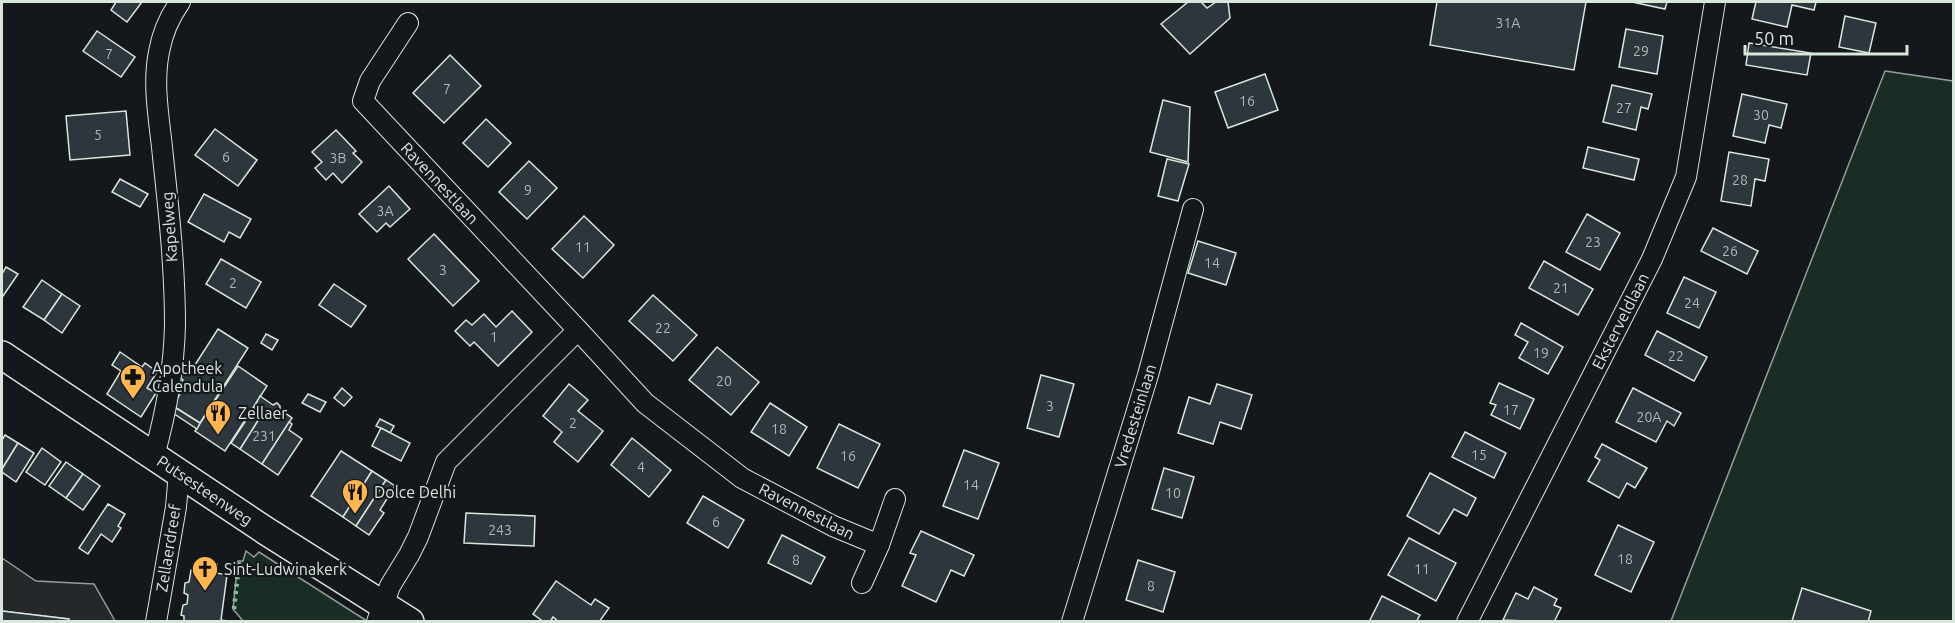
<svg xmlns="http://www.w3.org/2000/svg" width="1955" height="623" font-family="Ubuntu,sans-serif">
  <rect width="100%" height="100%" fill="#14181c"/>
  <g fill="#1a2d24" stroke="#939e99" stroke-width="1.5">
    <polygon points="1885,71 1953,81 1953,621 1671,621"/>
    <polygon points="246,551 254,557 259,552 367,621 243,621 233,609 238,561 243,561"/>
  </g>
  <polygon fill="#24282b" stroke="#939e99" stroke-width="1.5" points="2,558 36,581 94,584 115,621 68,621 68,619 2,611"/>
  <g fill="#2c363c" stroke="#d8e6dc" stroke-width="1.5">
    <polygon points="116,2 142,2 127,22 111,10"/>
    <polygon points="1188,2 1201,2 1207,8 1216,2 1228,2 1230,18 1190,54 1161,24"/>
    <polygon points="1437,2 1586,2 1574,70 1430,45"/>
    <polygon points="1632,2 1667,2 1665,9"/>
    <polygon points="1756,2 1816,2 1814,10 1792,5 1787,27 1752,19"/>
    <polygon points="1845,16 1876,23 1869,53 1839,47"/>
    <polygon points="1626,29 1663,36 1657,74 1619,67"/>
    <polygon points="97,31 135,57 121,77 83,51"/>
    <polygon points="1749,43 1811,53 1807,75 1746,65"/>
    <polygon points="450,55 481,86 444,123 413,93"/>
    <polygon points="1265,74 1278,110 1228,128 1215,92"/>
    <polygon points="1612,85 1652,94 1648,109 1641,107 1636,130 1603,122"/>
    <polygon points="1742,94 1787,104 1781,128 1769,125 1765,143 1733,136"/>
    <polygon points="1163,100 1190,107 1188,162 1150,152"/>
    <polygon points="126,111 130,155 70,160 66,116"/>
    <polygon points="486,119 511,143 488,167 463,143"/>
    <polygon points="215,129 257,160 238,186 195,155"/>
    <polygon points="336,130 356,151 353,153 362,162 342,183 333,173 326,180 315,168 322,162 312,152"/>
    <polygon points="1588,147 1639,159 1634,180 1583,168"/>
    <polygon points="1729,152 1769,159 1765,181 1755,179 1751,206 1721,201"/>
    <polygon points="1167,159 1189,164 1178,201 1158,196"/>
    <polygon points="529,161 557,188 527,219 499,192"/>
    <polygon points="120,179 148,194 140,207 112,192"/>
    <polygon points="389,186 410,209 390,227 386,223 377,232 359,214"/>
    <polygon points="204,194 251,219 240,238 229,232 224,242 188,222"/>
    <polygon points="1587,214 1620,233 1600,270 1566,252"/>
    <polygon points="584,216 614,245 583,278 552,249"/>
    <polygon points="1713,228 1758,251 1747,274 1701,251"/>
    <polygon points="434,234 479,281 453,306 408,259"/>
    <polygon points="1198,241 1236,253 1226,285 1188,273"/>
    <polygon points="221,259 261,282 246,308 206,284"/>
    <polygon points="1544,261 1593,289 1578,315 1529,288"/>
    <polygon points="6,267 18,274 3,296 2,294 2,274"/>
    <polygon points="1684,277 1716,292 1699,328 1667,313"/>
    <polygon points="42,280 62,294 44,320 23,307"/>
    <polygon points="334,284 366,306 351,327 319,305"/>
    <polygon points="62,294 80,306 62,333 44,320"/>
    <polygon points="653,295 697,335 673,361 629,321"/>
    <polygon points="512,311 532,332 498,366 474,342 470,346 455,331 466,320 472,325 484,314 496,327"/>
    <polygon points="1521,323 1563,347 1548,374 1519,358 1528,342 1515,335"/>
    <polygon points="218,329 248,348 200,423 173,406 180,394 176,391 183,380 179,377 187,365 193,368"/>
    <polygon points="1657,331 1707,357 1694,381 1645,355"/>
    <polygon points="266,334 278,340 272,350 261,343"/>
    <polygon points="717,347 759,382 731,415 689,380"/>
    <polygon points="120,352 142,367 145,363 157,372 147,388 156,393 141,417 107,394 121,371 112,365"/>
    <polygon points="238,366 267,386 225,451 195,431"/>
    <polygon points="1041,375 1074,384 1059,437 1027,428"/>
    <polygon points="1499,383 1534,399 1520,429 1491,415 1496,405 1490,403"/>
    <polygon points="569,384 588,400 578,411 603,431 578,462 554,442 562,432 543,416"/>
    <polygon points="1217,384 1252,395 1241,429 1220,422 1213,444 1178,433 1189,397 1210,404"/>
    <polygon points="342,388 352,397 344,406 334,398"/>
    <polygon points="1633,388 1681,413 1674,426 1667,421 1656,442 1616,422"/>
    <polygon points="308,394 326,402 320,412 302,403"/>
    <polygon points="260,396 273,405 277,403 280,406 280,409 292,418 262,464 240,449 262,414 254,408"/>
    <polygon points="770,403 807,427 789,456 751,432"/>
    <polygon points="176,408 200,423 197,429 173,413"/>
    <polygon points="254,408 262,414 240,449 231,443"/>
    <polygon points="380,419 394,426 390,433 376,426"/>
    <polygon points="289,422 292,424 289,430 302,439 278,475 262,464"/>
    <polygon points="839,424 880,444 858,488 817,468"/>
    <polygon points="381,428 410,443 401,461 372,446"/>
    <polygon points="1465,432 1506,453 1494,478 1452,457"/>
    <polygon points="5,435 18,443 2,469 2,440"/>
    <polygon points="632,438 671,470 649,497 611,465"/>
    <polygon points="18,443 34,453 16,482 2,472 2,469"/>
    <polygon points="1602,444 1647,468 1635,488 1627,483 1619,498 1588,481 1600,460 1595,457"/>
    <polygon points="42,448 61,462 45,485 26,472"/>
    <polygon points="964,450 999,463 978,519 943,506"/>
    <polygon points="341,451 372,471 343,517 311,496"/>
    <polygon points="66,462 83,474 66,498 49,486"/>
    <polygon points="1164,468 1194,477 1182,518 1152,509"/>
    <polygon points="372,471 386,480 356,526 343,517"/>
    <polygon points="1430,473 1476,498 1467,516 1454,509 1439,534 1407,516"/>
    <polygon points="83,474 100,486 83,510 66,498"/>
    <polygon points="386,480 395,486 380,510 384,513 369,535 356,526"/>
    <polygon points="703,496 744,520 728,548 687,523"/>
    <polygon points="108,504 125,514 118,526 121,528 112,542 101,534 88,554 79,548"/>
    <polygon points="466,513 535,516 534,546 464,543"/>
    <polygon points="1618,525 1654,542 1631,592 1595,575"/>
    <polygon points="921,531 974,555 964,576 951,570 936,602 902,586 916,555 910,553"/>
    <polygon points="782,535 825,557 811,584 768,563"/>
    <polygon points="1409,538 1456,563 1436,601 1388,575"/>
    <polygon points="1138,560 1175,572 1163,612 1126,600"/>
    <polygon points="203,562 217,564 216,573 227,575 221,620 235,622 184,622 184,616 181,615 183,605 187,604 188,595 184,593 185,583 189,582 191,570 202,571"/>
    <polygon points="556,581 591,605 595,599 609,608 599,622 559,622 553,617 550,622 544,622 533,614"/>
    <polygon points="1534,587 1557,599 1554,605 1561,608 1554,622 1503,620 1516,593 1528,599"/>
    <polygon points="1802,588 1871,611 1868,622 1792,621"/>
    <polygon points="1382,596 1420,615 1416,622 1369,622"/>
    <polygon points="2,611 69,619 68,622 2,622"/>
  </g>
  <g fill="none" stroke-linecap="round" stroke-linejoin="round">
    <g stroke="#d8e6dc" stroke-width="22">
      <g id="street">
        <polyline points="408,23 370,81 363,101 578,330 645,403 742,478 833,526 879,545"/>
        <path d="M154,456C166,413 174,370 175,325C175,269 169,212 163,157C160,123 152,86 159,52C162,35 170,16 180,2"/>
        <polyline points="862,583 879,545 895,499"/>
        <polyline points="156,622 176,507 179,473"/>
        <polyline points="377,622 390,586 409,555 418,537 446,462 578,330"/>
        <polyline points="1072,622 1148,375 1193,209"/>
        <polyline points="1467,622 1652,259 1686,177 1715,2"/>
      </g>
    </g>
    <g stroke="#d8e6dc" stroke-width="30">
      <polyline id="secondary" points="2,355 266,531 410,622"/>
    </g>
    <use href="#street" stroke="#14181c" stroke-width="20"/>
    <use href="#secondary" stroke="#14181c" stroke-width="27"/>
    <polyline stroke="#8ac095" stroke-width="4.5" stroke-dasharray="3 4.5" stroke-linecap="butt" points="234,609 239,562"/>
  </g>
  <defs>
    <g id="pharmacy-pin" transform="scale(1.35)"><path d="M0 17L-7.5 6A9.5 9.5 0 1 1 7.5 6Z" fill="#ffb74d" stroke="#14181c"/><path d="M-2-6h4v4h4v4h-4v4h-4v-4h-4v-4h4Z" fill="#111"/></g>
    <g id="restaurant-pin" transform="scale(1.35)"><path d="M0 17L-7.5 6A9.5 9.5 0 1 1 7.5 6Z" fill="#ffb74d" stroke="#14181c"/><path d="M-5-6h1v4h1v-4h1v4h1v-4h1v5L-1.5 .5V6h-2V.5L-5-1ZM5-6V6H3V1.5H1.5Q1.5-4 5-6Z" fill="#111"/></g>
    <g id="church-pin" transform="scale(1.35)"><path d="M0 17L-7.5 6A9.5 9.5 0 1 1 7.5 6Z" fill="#ffb74d" stroke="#14181c"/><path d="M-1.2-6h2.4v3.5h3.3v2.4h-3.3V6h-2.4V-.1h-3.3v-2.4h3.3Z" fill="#111"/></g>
  </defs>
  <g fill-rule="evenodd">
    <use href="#pharmacy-pin" x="133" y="377"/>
    <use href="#restaurant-pin" x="218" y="413"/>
    <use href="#restaurant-pin" x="355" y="492"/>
    <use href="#church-pin" x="205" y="569"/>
  </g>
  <g text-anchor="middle" stroke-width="4.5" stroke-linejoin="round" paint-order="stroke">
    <g font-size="14" fill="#adbab4">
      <text x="1508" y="28">31A</text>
      <text x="1641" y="56">29</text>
      <text x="109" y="59">7</text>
      <text x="447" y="94">7</text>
      <text x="1247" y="106">16</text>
      <text x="1624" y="113">27</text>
      <text x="1761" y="120">30</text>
      <text x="98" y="140">5</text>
      <text x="226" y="162">6</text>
      <text x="338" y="163">3B</text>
      <text x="1740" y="185">28</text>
      <text x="528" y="195">9</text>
      <text x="385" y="216">3A</text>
      <text x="1593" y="247">23</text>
      <text x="583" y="252">11</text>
      <text x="1730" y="256">26</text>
      <text x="1212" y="268">14</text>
      <text x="443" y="275">3</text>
      <text x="233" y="288">2</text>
      <text x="1561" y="293">21</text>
      <text x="1692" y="308">24</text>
      <text x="663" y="333">22</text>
      <text x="494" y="342">1</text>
      <text x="1541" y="358">19</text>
      <text x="1676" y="361">22</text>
      <text x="724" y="386">20</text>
      <text x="1050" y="411">3</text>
      <text x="1511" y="415">17</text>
      <text x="1649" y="422">20A</text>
      <text x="573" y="428">2</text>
      <text x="779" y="434">18</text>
      <text x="264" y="441">231</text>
      <text x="1479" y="460">15</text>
      <text x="848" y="461">16</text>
      <text x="641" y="472">4</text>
      <text x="971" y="490">14</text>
      <text x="1173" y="498">10</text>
      <text x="716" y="527">6</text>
      <text x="500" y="535">243</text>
      <text x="1625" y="564">18</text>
      <text x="796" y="565">8</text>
      <text x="1422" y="574">11</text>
      <text x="1151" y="591">8</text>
    </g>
    <g font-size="16" fill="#d8e6dc" stroke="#14181c">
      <text transform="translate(440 183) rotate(47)" y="6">Ravennestlaan</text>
      <text transform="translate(169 227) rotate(-94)" y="6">Kapelweg</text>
      <text transform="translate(1620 321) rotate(-63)" y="6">Eksterveldlaan</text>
      <text transform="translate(1135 416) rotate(-73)" y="6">Vredesteinlaan</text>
      <text transform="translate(205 490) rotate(34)" y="6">Putsesteenweg</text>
      <text transform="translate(807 511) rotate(27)" y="6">Ravennestlaan</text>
      <text transform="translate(168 548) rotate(-81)" y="6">Zellaerdreef</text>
    </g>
    <g font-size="16" fill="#d8e6dc" stroke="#14181c" text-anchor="start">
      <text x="152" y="374">Apotheek<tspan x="152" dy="18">Calendula</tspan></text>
      <text x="238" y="419">Zellaer</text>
      <text x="374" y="498">Dolce Delhi</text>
      <text x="224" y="575">Sint-Ludwinakerk</text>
    </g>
  </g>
  <rect width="1955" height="623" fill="none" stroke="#d8e6dc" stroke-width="6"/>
  <path d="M1745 45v9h162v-9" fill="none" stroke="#d8e6dc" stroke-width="3"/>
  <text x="1754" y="45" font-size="18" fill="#d8e6dc" stroke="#14181c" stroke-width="4.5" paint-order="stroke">50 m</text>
</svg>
